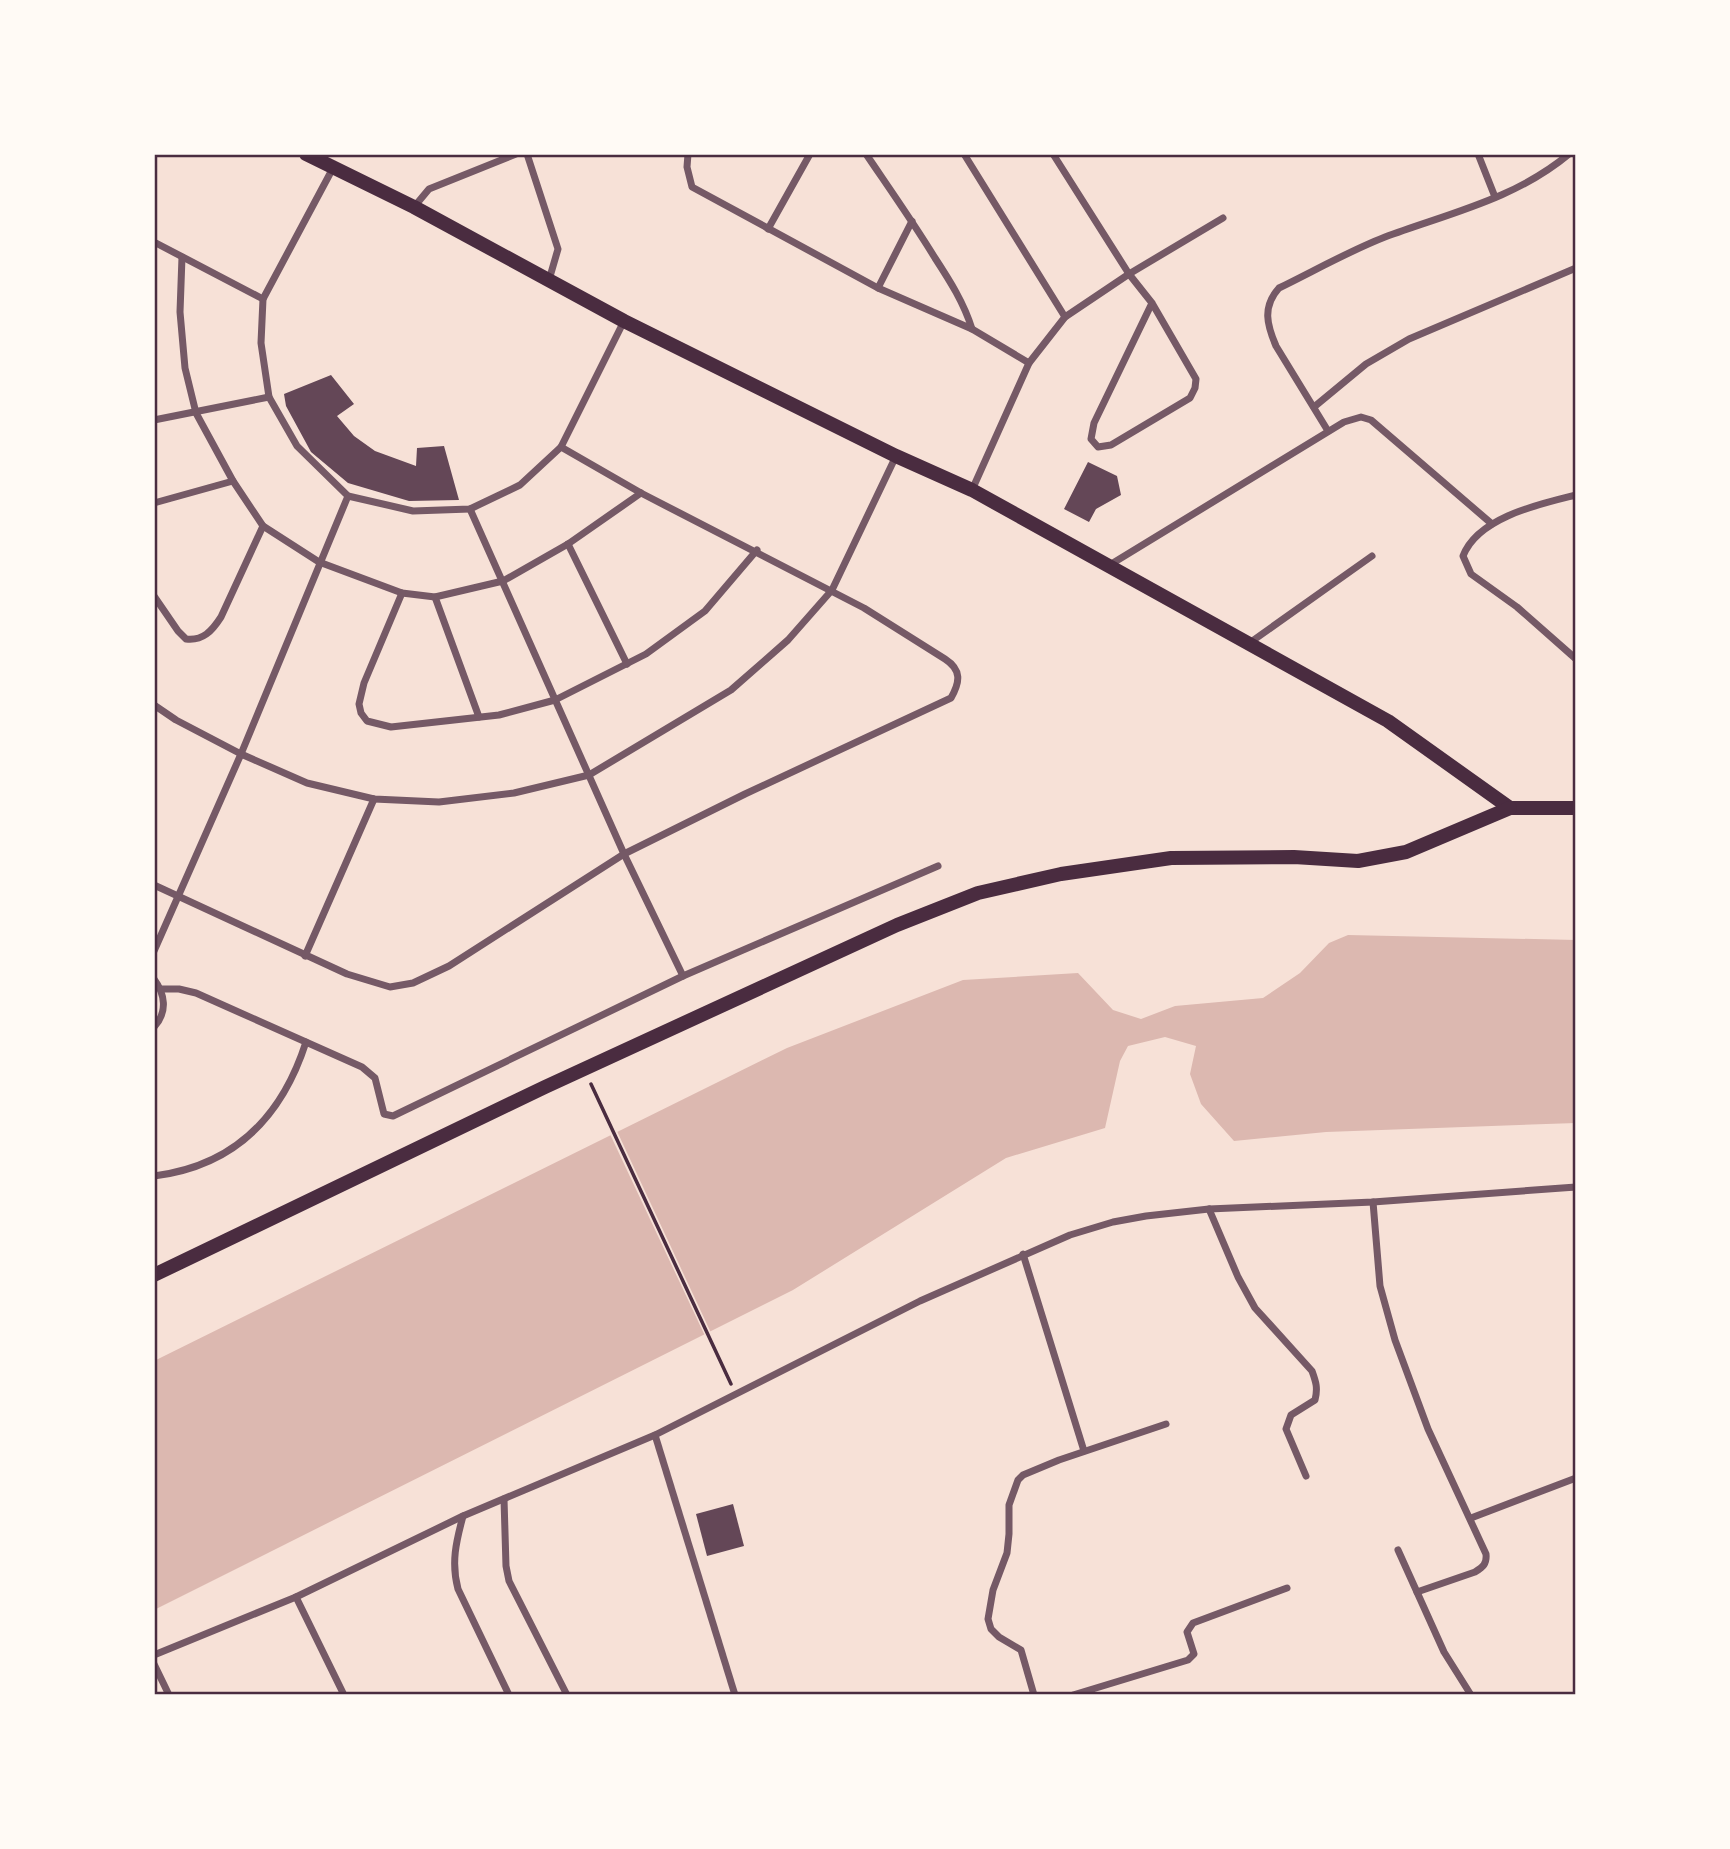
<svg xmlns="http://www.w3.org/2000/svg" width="1730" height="1849" font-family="Overpass,sans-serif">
  <rect width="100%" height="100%" fill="#f7e1d7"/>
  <polygon fill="#dcb8b0" points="1348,935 1576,940 1576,1123 1326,1132 1234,1141 1201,1104 1190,1074 1196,1046 1165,1037 1128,1046 1120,1061 1105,1128 1006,1158 793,1290 154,1610 154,1361 787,1048 963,980 1078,973 1113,1010 1141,1019 1175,1006 1263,998 1300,973 1329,943"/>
  <polygon fill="#f7e1d7" points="616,1129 712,1335 706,1338 609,1132"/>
  <g fill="#644757">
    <polygon points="331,375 354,404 337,416 354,436 375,451 416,466 417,448 444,446 459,500 409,501 348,483 311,452 286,406 284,394"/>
    <polygon points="1088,462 1117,476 1121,495 1096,509 1089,522 1064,509"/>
    <polygon points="733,1504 744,1546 707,1556 696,1514"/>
  </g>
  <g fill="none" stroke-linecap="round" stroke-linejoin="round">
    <polyline stroke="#4a2c40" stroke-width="3.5" points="591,1084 731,1384"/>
    <g stroke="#755966" stroke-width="7">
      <polyline points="527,154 558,249 549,280"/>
      <polyline points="688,154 687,167 692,187 878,288 972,329 1029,363"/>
      <path d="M866,154C889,188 913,222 935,258C950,281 964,303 972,329"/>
      <polyline points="964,154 1065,317"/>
      <polyline points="1053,154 1129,274 1152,303 1196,379 1195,388 1190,398 1111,445 1098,447 1091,439 1094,423 1152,303"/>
      <polyline points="1478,154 1495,197"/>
      <polyline points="333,168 263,299 261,343 269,397 297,446 348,496 413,511 470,509 520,485 561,447 624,321"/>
      <polyline points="414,207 429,189 516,154"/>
      <polyline points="768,229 810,154"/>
      <polyline points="154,242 263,299"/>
      <polyline points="182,257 180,312 185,368 196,413 233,481 263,526 319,562 402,593 435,597 503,581 568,544 641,493"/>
      <polyline points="878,288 912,221"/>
      <polyline points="1314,407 1366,364 1409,339 1576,268"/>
      <polyline points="154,420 269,397"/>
      <path d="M1328,431L1276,346C1267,325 1262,307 1279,288C1314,271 1349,251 1385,237C1450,213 1515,199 1569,154"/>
      <polyline points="972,490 1029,363 1065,317 1129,274 1223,218"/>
      <path d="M1576,495C1540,504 1478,517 1463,556L1471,574L1517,607L1576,659"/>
      <polyline points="154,503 233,481"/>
      <polyline points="470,509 624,854 683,976"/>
      <polyline points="568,544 627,664"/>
      <polyline points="1108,566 1344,422 1361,417 1371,420 1492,524"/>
      <polyline points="402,593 364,683 359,704 361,713 367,721 391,727 499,715 555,700 646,654 705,611 757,550"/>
      <path d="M154,596L178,631L186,639C203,641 212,631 221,617L263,526"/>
      <polyline points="435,597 479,717"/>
      <polyline points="1248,644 1372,556"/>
      <polyline points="154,705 176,720 241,754 307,783 374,799 439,802 514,793 589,775 731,690 788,640 832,590 896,456"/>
      <path d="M154,885L347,974L390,987L413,983L449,966L624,854L745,794L951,698C960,682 962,670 945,659L864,608L641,493L561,447"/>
      <polyline points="154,951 241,754 348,496"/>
      <polyline points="305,956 374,799"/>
      <path d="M154,979C165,994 168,1012 154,1027"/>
      <polyline points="161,989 179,989 196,993 362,1067 375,1078 384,1114 393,1116 683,976 938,866"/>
      <path d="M154,1176C234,1166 282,1117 306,1042"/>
      <path d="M1373,1202L1380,1286L1395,1340L1428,1429L1486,1554C1487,1564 1483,1567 1475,1572L1417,1592"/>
      <path d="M1209,1209L1238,1277L1255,1308L1312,1371C1316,1382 1318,1388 1315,1400L1291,1415L1286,1429L1306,1476"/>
      <polyline points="1023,1254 1084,1451"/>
      <polyline points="655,1435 735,1695"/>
      <polyline points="504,1499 506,1566 509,1581 567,1695"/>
      <path d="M463,1516C456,1542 451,1563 458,1589L509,1695"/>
      <polyline points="1471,1518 1576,1478"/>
      <polyline points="1398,1550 1444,1652 1471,1695"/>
      <polyline points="296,1597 344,1695"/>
      <polyline points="154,1655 296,1597 463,1516 655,1435 920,1301 1070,1235 1113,1222 1146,1216 1209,1209 1373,1202 1576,1187"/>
      <polyline points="154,1664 169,1695"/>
      <polyline points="1034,1695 1021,1650 999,1637 991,1629 988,1619 993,1590 1007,1553 1009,1534 1009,1505 1018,1480 1023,1475 1059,1460 1166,1424"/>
      <polyline points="1073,1695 1188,1660 1194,1654 1187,1632 1193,1623 1287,1588"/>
    </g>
    <g stroke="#4a2c40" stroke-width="14">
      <polyline points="306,154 414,207 624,321 896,456 972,490 1388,721 1510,808 1576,808"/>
      <polyline points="154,1275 545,1087 897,925 978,893 1061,874 1171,858 1294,857 1358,861 1406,852 1510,808"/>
    </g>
  </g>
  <rect width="1730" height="1849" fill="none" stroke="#fffaf5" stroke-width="312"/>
  <rect x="156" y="156" width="1418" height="1537" fill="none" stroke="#4a2c40" stroke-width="2.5"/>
</svg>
